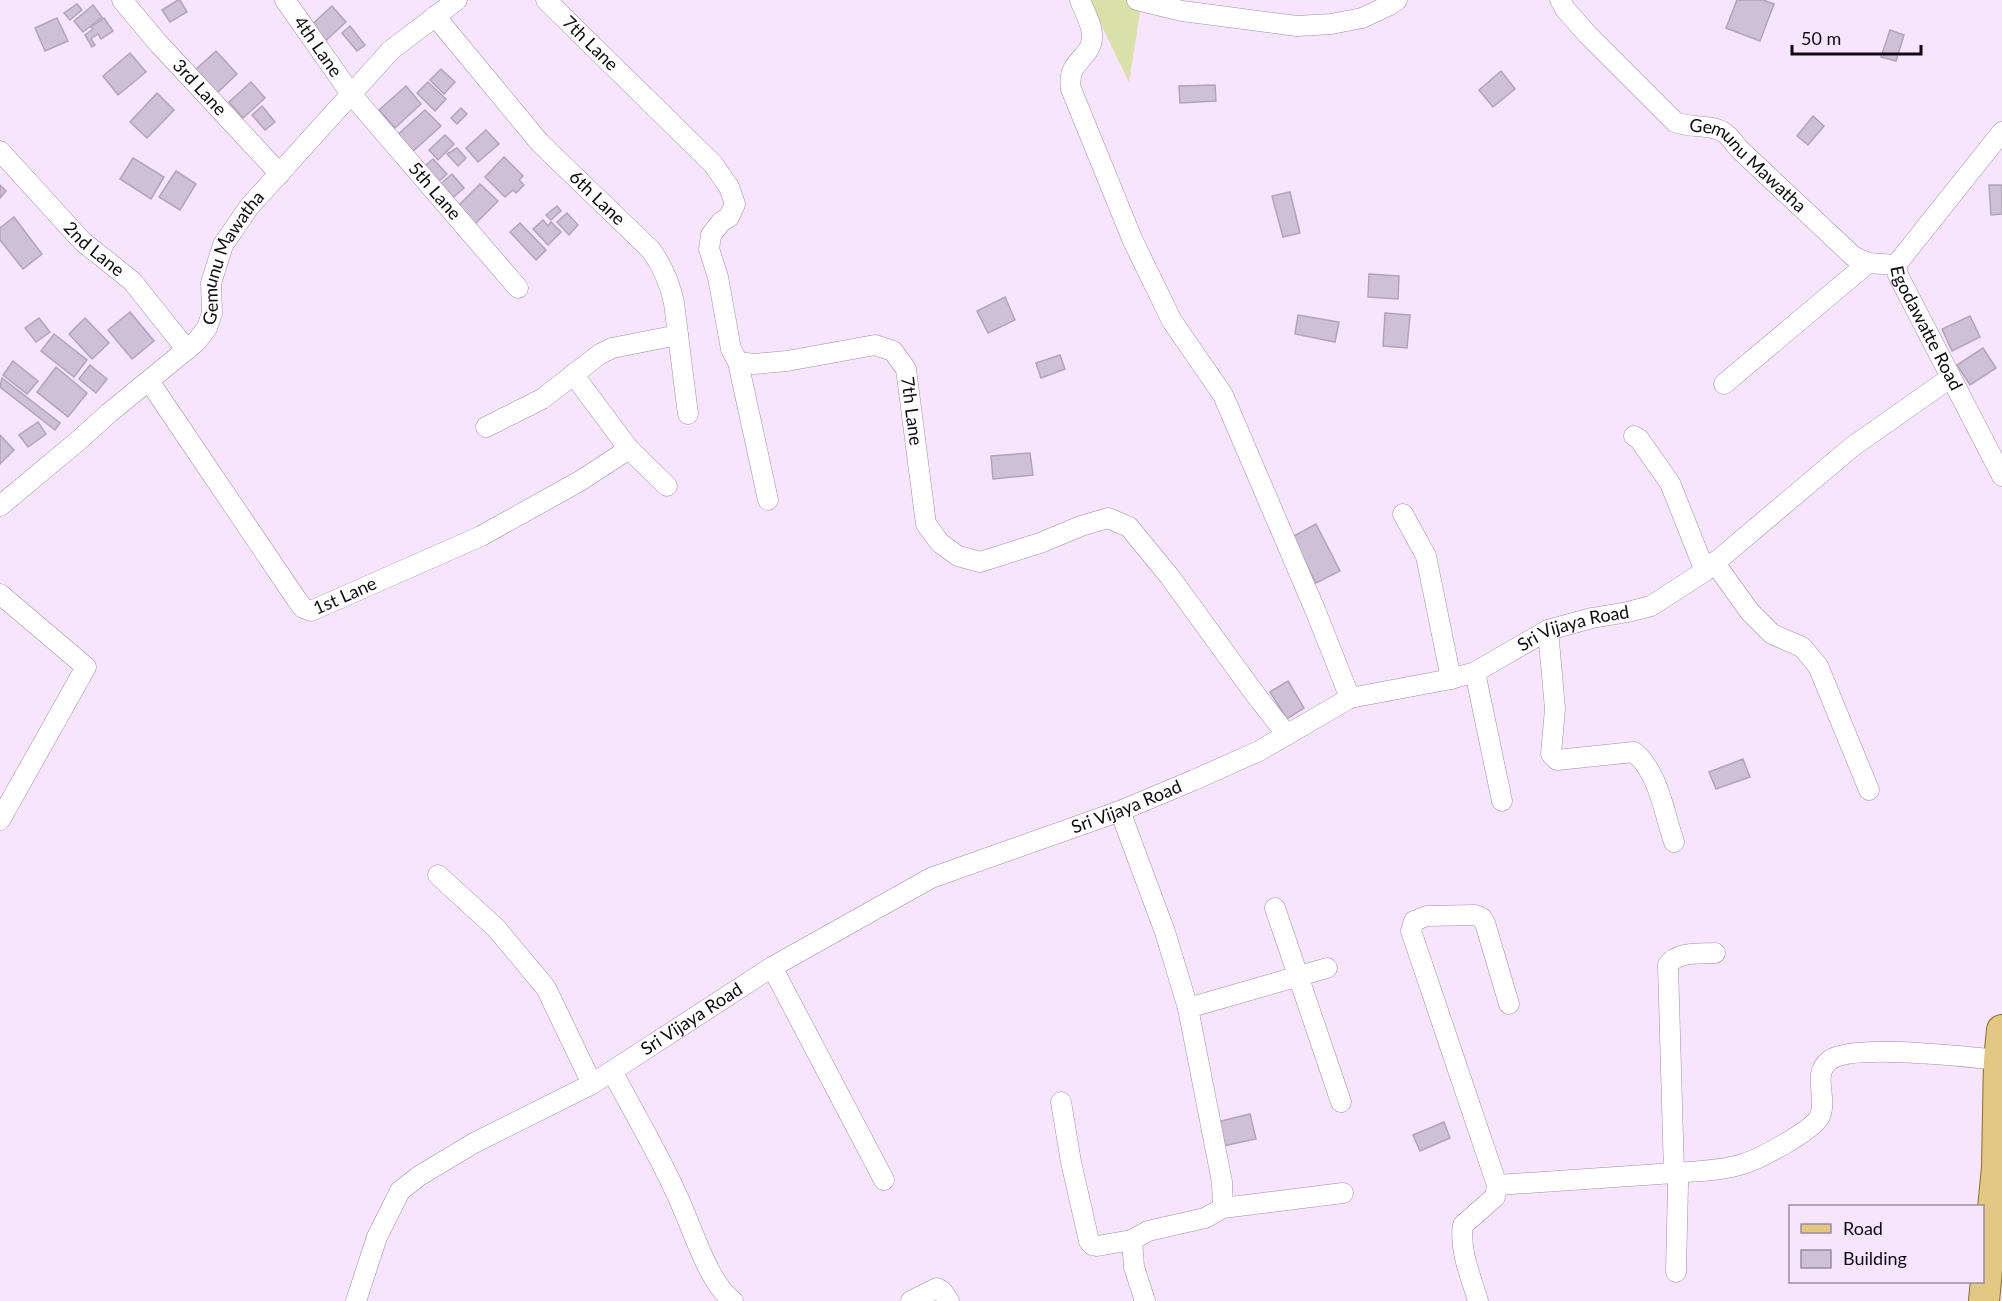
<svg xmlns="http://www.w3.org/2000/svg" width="2002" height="1301" font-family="Lato,sans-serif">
  <rect width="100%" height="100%" fill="#f7e5fe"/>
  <polygon fill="#dae1a8" points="1089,0 1142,0 1129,82"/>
  <g fill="#d0c0d7" stroke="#b3a3ba" stroke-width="1.5">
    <polygon points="178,0 180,0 187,12 170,22 162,10"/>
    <polygon points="1737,0 1763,0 1774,4 1760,41 1726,28"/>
    <polygon points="77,4 82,10 70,20 64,13"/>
    <polygon points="93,5 102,17 83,32 74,21"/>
    <polygon points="332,6 346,22 321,45 307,29"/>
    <polygon points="57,18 68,41 45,51 35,28"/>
    <polygon points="104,18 113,31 101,39 98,34 91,39 95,45 92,47 85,35 93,29 91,27"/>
    <polygon points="350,26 365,45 357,51 342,33"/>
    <polygon points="1890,30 1904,35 1896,61 1881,57"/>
    <polygon points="216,51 237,74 216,94 194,71"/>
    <polygon points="130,53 146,72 118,95 103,76"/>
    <polygon points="441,69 455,82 444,94 430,80"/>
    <polygon points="1501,71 1515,89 1493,107 1479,90"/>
    <polygon points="251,82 265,98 243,118 229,102"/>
    <polygon points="428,82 446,99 435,111 417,93"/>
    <polygon points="1215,85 1216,101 1180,103 1179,86"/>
    <polygon points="406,86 421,104 395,128 379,110"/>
    <polygon points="157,93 174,110 147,138 130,122"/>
    <polygon points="262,106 275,122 265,130 252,115"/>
    <polygon points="461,108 467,114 457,124 451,118"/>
    <polygon points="425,110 441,126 410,154 395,137"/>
    <polygon points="1813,116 1824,126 1808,145 1797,136"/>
    <polygon points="486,130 499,144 478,162 466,148"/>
    <polygon points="445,135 454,144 438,160 429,150"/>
    <polygon points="457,148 466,158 458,166 447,154"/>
    <polygon points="504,157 523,176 519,180 524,185 516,193 513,190 505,197 485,177"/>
    <polygon points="133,158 164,177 151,199 120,179"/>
    <polygon points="433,159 447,174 433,187 419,171"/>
    <polygon points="176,171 196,184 180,210 159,197"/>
    <polygon points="452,174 464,188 448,202 436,188"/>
    <polygon points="480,184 498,201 471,228 454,210"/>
    <polygon points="0,185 6,191 0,198"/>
    <polygon points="1989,185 2002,185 2002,214 1991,215"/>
    <polygon points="1290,192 1300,233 1283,237 1272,196"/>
    <polygon points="557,206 561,211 551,220 546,215"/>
    <polygon points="567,213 578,225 569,235 557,222"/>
    <polygon points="14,217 42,254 23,269 0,240 0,228"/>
    <polygon points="543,220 548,226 551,222 561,232 548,245 533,229"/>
    <polygon points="520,223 546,250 536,260 510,232"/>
    <polygon points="1369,274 1399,276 1398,299 1368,297"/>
    <polygon points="1005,297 1015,320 988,333 977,311"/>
    <polygon points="130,312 154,341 132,359 108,330"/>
    <polygon points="1385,313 1410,315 1407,348 1383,346"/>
    <polygon points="1298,315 1339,322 1335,342 1295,334"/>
    <polygon points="1970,316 1980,337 1952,351 1942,329"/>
    <polygon points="39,318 50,332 36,342 25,328"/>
    <polygon points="85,318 109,343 92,359 69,334"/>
    <polygon points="54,334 87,360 74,377 41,351"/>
    <polygon points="1983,348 1996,368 1970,385 1957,365"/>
    <polygon points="1060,355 1065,369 1041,378 1036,363"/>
    <polygon points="13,361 38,381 27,394 3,375"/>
    <polygon points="90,365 107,379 96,393 79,379"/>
    <polygon points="56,367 87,393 68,417 37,392"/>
    <polygon points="2,378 60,423 55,430 0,387"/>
    <polygon points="38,422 46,434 28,447 19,435"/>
    <polygon points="0,435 14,450 0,464"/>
    <polygon points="1030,453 1033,475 993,479 991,456"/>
    <polygon points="1316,524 1340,571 1316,583 1292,537"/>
    <polygon points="1288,681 1304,708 1287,719 1270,692"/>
    <polygon points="1743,759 1750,777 1716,789 1709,772"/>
    <polygon points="1250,1114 1256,1139 1218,1147 1213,1123"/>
    <polygon points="1444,1122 1450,1138 1420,1151 1413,1135"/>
  </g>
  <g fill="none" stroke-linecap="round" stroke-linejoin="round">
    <g stroke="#9f8fa5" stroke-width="21">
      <g id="street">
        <path id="s1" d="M122,0L158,43L280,174"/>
        <path id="s2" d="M285,0L351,94L518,288"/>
        <path id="s3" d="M546,0L713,164L729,187L735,204L729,217L721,222L711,235L709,249L718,277L731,349L738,362L754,364L787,361L875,345L893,351L906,369L926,524L940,543L958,556L980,562L1040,543L1081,526L1108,518L1129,527L1170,577L1255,694L1287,735"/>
        <path d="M1080,0C1084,11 1093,26 1092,37C1092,59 1066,60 1071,89L1133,241L1172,321L1223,395L1316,612L1350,698"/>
        <polyline points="1137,0 1182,11 1297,26 1331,24 1362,18 1390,5 1397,0"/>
        <path id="s4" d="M1560,0L1565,9L1588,35L1675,122C1691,129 1712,123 1726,134C1731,138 1735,144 1739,149L1853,256L1868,263L1896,265"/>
        <path id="s5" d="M435,16L540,143L651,250C663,267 670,283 674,303L688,414"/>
        <path id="s6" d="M2002,132L1896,265L1898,275L2002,476"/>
        <path id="s7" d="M0,151L82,241L132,281L187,350"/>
        <polyline points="738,362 768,500"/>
        <polyline points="573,374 629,449 667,486"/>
        <path id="s8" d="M149,381L297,600L303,608L311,611L481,536L580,481L629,449"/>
        <polyline points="1724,384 1868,263"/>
        <polyline points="486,427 542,399 600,354 612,348 678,335"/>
        <polyline points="1634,436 1639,439 1670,483 1705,571"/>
        <path id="s9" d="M0,506L78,441L109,413L196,342L207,328L212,313L211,283L223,245L249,207L391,50L457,0"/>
        <polyline points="1403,514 1426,556 1451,679"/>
        <polyline points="1714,562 1750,612 1772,634 1802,647 1818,666 1869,790"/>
        <polyline points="0,594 86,667 0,820"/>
        <path d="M1548,630L1555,709L1551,754L1557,760L1634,752C1659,773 1664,813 1674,842"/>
        <polyline points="1475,672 1502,801"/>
        <polyline points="1120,811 1165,932 1188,1008 1222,1182 1223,1208"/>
        <polyline points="438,875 496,928 546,988 592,1084"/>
        <polyline points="1275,908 1341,1102"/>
        <path d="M1715,953C1700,954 1677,951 1668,965L1674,1173C1697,1171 1721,1171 1743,1164C1759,1159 1813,1131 1820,1116C1828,1097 1811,1074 1830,1060C1854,1043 1966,1057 1999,1060"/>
        <polyline points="772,967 884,1180"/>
        <polyline points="1188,1008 1327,968"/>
        <path d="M612,1071C633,1111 657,1151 676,1193C691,1223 707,1282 733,1301"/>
        <polyline points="1061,1102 1071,1162 1089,1241 1092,1245 1097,1246 1132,1240 1148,1231 1205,1218 1223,1208 1343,1193"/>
        <polyline points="1497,1185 1674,1173 1677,1177 1678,1184 1676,1272"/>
        <polyline points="1132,1240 1134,1267 1145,1301"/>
        <path id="s10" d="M356,1301L377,1237L400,1191L419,1176L474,1143L592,1084L772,967L931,878L1120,811L1194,780L1259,751L1350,698L1451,679L1475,672L1548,630L1592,618L1628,612L1651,606L1705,571L1852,447L1950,378"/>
        <polyline points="911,1301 937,1288 942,1291 949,1301"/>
        <path d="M1478,1301C1471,1277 1459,1250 1463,1225L1495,1197L1497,1185L1411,931L1414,921L1427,916L1475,915L1482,918L1485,923L1509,1004"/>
      </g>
    </g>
    <g stroke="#8b6e24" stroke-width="32">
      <polyline id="primary" points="1984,1301 1997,1167 1999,1060 2002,1030"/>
    </g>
    <use href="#street" stroke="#fff" stroke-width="20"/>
    <use href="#primary" stroke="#e2c882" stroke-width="30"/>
  </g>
  <g text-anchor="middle" stroke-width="4.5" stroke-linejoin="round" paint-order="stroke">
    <g font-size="18" fill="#0f0a11" stroke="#f7e5fe">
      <text dy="6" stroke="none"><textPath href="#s3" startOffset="62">7th Lane</textPath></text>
      <text dy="6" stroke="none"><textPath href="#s2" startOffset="57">4th Lane</textPath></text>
      <text dy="6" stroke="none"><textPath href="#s1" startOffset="117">3rd Lane</textPath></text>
      <text dy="6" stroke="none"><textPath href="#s4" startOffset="256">Gemunu Mawatha</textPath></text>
      <text dy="6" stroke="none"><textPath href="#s2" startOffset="243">5th Lane</textPath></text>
      <text dy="6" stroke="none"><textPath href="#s5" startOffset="244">6th Lane</textPath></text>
      <text dy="6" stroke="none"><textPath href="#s7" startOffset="136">2nd Lane</textPath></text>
      <text dy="6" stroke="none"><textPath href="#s9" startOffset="350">Gemunu Mawatha</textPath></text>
      <text dy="6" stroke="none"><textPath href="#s6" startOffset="240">Egodawatte Road</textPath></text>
      <text dy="6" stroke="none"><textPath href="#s3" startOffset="674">7th Lane</textPath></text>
      <text dy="6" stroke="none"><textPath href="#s8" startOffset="320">1st Lane</textPath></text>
      <text dy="6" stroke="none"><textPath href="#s10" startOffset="1430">Sri Vijaya Road</textPath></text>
      <text dy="6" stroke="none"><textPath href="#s10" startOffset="944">Sri Vijaya Road</textPath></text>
      <text dy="6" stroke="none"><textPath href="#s10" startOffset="458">Sri Vijaya Road</textPath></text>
    </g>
  </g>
  <rect x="1789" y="1205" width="195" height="78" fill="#f7e5fe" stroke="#9a8d9f" stroke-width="1.5"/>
  <rect x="1801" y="1224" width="30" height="9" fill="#e2c882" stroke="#9a8d9f" stroke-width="1.5"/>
  <text x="1843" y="1235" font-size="18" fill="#0f0a11">Road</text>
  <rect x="1801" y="1250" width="30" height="18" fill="#d0c0d7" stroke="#9a8d9f" stroke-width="1.5"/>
  <text x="1843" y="1265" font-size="18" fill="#0f0a11">Building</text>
  <path d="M1792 45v9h129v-9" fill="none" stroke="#0f0a11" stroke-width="3"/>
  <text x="1801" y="45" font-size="18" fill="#0f0a11" stroke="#f7e5fe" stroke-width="4.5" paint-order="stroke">50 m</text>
</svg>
